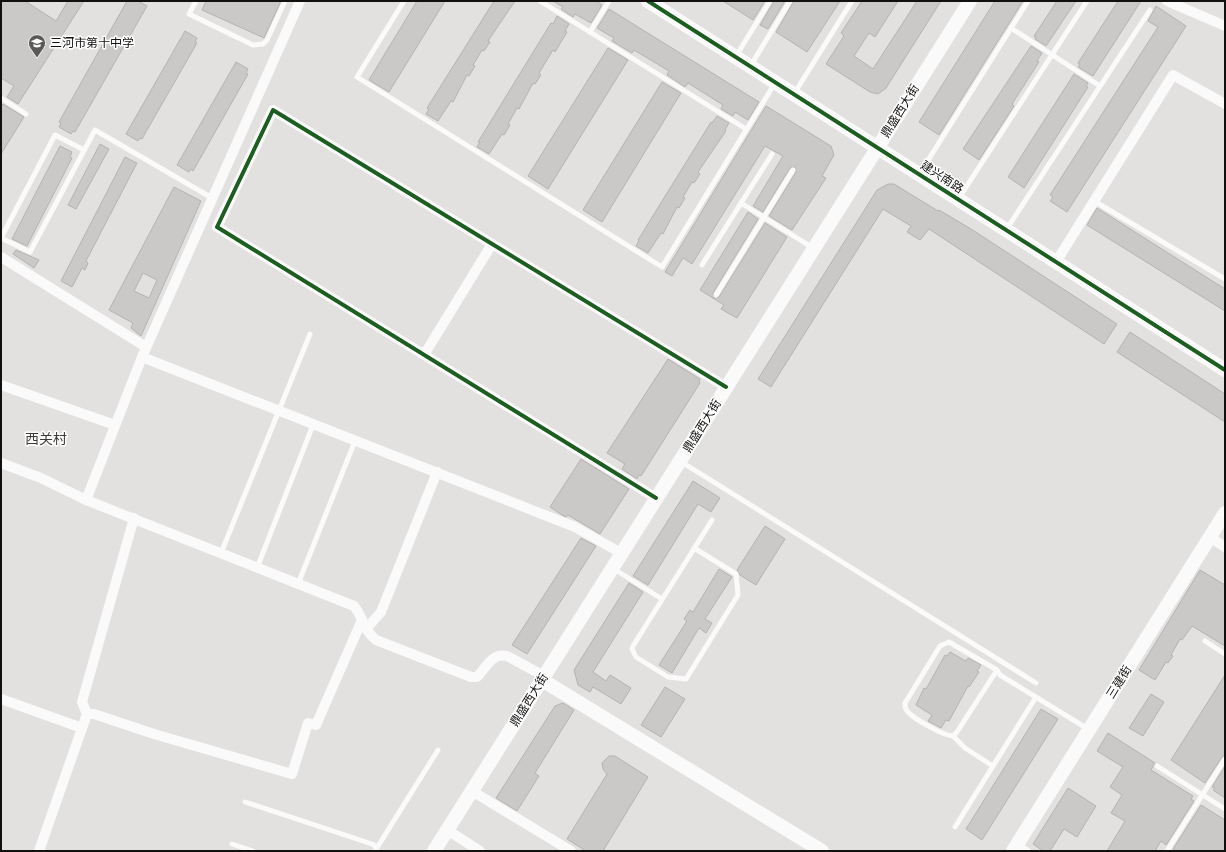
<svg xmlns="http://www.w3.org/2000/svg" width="1226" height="852" font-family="Quicksand,'Noto Sans SC',sans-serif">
  <rect width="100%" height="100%" fill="#e3e1df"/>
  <g fill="#cac9c8" stroke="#b4b3b1" fill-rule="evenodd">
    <polygon points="1,1 25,1 56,21 68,1 84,1 18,104 7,97 14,86 1,78"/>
    <polygon points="127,1 138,1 147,6 75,132 73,131 71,134 59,127 61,123 59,122"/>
    <polygon points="206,1 281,1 264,38 202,10"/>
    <polygon points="417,1 445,1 389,92 369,80"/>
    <polygon points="494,1 515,1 488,41 490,42 484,51 482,50 473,65 475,66 469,76 467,75 453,102 451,101 438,121 426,114 429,109 427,108"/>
    <polygon points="553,1 596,1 602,5 591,23 575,14 573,17 561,9 563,7"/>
    <polygon points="723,1 765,1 753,20"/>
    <polygon points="774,1 785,1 768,29 760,25"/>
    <polygon points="794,1 840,1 807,52 776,32"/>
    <polygon points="862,1 898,1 875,37 869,33 854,56 873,69 917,1 941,1 886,88 878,94 870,92 826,64 844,36 841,33"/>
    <polygon points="995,1 1023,1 939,135 919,122"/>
    <polygon points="1057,1 1076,1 1046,46 1035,39 1036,37 1034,36"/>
    <polygon points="1118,1 1141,1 1093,76 1078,67 1080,64 1078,63"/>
    <polygon points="1156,6 1186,26 1067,212 1050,201 1053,197 1050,195 1158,27 1148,21"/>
    <polygon points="609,9 759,102 748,120 735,112 733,116 721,109 723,105 688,83 685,87 667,75 669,71 634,50 632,53 612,41 614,38 597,28"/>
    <polygon points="557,16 569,24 565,31 567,32 555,52 553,50 539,73 541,75 535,84 533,83 519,109 517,108 508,124 510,125 504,135 502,134 489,154 477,147 480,142 478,142 551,23 553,24"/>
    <polygon points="185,31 197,38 195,42 197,43 147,130 142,139 140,138 138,141 126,134"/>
    <polygon points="1031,46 1042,53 1037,61 1039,62 1012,104 1014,106 979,160 963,149"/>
    <polygon points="608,48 628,60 548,189 528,176"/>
    <polygon points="236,62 248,69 246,73 248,74 193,171 191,169 189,172 177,165"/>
    <polygon points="1074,74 1088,83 1086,86 1088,87 1024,188 1008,177"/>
    <polygon points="662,82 681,93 602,222 583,210"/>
    <polygon points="3,104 24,117 1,154 1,107"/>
    <polygon points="766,106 831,146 834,155 822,176 826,178 792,230 769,216 796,172 795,167 790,168 763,212 753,206 783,156 765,146 692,264 683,258 672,276 665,272"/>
    <polygon points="717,116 729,123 725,130 726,131 698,172 700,174 694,183 692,182 683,197 685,198 679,208 677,207 663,234 661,233 648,253 636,246 639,241 638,240 711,122 712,123"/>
    <polygon points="100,144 109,149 76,209 68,205"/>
    <polygon points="60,146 72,152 70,157 72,158 27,246 12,239"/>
    <polygon points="125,157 137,163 86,261 88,263 85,270 82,268 72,287 61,281"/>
    <polygon points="888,184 894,184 938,211 939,210 971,229 1117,324 1104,344 929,229 920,240 907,232 911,226 883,209 771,387 758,379 877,190"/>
    <path d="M174,187L201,201L141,336L131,328L133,323L109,310ZM143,273L157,280L149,298L134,291Z"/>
    <polygon points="1097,208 1225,289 1225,311 1087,225"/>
    <polygon points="748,212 758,219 713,293 714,298 719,297 765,223 787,237 737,318 721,309 724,305 700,290"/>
    <polygon points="16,250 39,260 34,268 13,254"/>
    <polygon points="1130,332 1225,394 1225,422 1117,352"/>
    <polygon points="668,359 700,379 699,382 700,383 641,476 639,475 637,479 622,469 625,464 607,453"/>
    <polygon points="581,459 629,489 600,534 568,515 566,517 562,515 550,507"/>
    <polygon points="693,481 720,498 711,512 698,504 648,585 633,576"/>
    <polygon points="765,526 785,539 756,585 740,575 737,570"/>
    <polygon points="581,538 596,546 527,654 512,645"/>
    <polygon points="719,569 732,577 705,619 712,623 706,633 699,628 672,673 659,665 687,621 684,619 690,610 693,612"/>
    <polygon points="1200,570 1225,585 1225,646 1192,626 1182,640 1180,639 1171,655 1173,656 1168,663 1166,662 1155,680 1139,670"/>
    <polygon points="629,583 643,592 593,672 606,681 610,675 631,688 621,704 593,687 590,692 578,685 574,670"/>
    <polygon points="950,652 964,660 966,661 968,658 981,665 977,671 979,672 969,687 968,686 949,721 946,720 941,728 928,721 932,715 916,705 924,688 926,689 945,655 947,656"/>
    <polygon points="1225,675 1225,755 1222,757 1205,783 1171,760"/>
    <polygon points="665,687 685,699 661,737 641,725"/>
    <polygon points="1151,694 1164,702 1143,736 1129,728"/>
    <polygon points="563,703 574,710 535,773 539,776 517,811 496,798 555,706"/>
    <polygon points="1041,709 1058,719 982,840 966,829"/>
    <polygon points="1108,733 1155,763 1151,770 1193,796 1191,799 1194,801 1166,845 1161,841 1155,851 1107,851 1125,821 1111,813 1122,795 1110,787 1123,767 1097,751"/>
    <polygon points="609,756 615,756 648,777 603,851 586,851 567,839 607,774 603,769 602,763"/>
    <polygon points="1225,766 1225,798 1213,790 1215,788 1212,787"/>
    <polygon points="1068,788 1096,806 1077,837 1064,829 1050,851 1043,851 1033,844"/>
    <polygon points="1201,805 1225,820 1225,851 1176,851 1173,849"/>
  </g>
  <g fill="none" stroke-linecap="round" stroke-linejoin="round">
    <g stroke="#fbfafa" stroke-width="5">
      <polyline points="196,1 189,14 253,45 263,44 267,40 285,1"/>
      <polyline points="404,1 357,77 662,267 775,83"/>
      <polyline points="540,1 746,129"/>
      <polyline points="1011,28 1100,86"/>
      <polyline points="590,32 609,1"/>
      <polyline points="736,56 770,1"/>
      <polyline points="751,65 790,1"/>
      <polyline points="794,94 852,1"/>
      <polyline points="1,98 26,114"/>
      <polyline points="920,173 1028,1"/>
      <polyline points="959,198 1087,1"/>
      <polyline points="1094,201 1225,279"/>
      <polyline points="741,203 813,248"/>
      <polyline points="1006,230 1150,10"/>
      <polyline points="1,238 30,252 95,130 212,198"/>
      <polyline points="1,238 55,135 84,150"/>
      <polyline points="702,265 772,154"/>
      <polyline points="716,295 793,170"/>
      <polyline points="680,461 1036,683"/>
      <polyline points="694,548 736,574 738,595 686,679 668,677 636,657 632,649 633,646 712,520"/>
      <polyline points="221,553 310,334"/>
      <polyline points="257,568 313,425"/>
      <polyline points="614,569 662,599"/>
      <polyline points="298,584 355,441"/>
      <polyline points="1205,641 1225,654"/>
      <path d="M997,670L957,732L953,736C944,736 914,719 908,712C905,709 905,707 905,703L940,646L949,642L997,670L1000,675L1088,729"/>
      <polyline points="953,736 965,748 993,766"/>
      <polyline points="1157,766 1225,809"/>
      <polyline points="245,802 372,844 377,847"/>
      <polyline points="955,827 1036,697"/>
      <polyline points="232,844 253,851"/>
      <polyline points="1018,844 1029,851"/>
      <polyline points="375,851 438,750"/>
      <polyline points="1167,851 1225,759"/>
    </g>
    <g stroke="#fbfafa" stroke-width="10">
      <polyline points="1167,1 1225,26"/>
      <polyline points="1,257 146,347"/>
      <polyline points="1056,262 1173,75 1225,104"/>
      <polyline points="424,355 492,244"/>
      <polyline points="142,357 575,527 621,553"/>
      <polyline points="1,385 115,425"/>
      <path d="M1,463L41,478L86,500L354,606C363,617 364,631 376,640L471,677H477C487,667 491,653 507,656L544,676"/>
      <polyline points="656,498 217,227 273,110 726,387"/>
      <polyline points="86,500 142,357 300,1"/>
      <polyline points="1210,537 1225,547"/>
      <polyline points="366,629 381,612 437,472"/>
      <polyline points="1,699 82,728"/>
      <polyline points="87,714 94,714 154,734 292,774 308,723 316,725 362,620"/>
      <polyline points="472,791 571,851"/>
      <polyline points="447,830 480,851"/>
      <polyline points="39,851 87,714 82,702 134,518"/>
    </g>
    <g stroke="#fbfafa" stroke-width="14">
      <polyline points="648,1 1225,370"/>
      <polyline points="542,680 822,851"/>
      <polyline points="434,851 970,1"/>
      <polyline points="1013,851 1225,513"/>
    </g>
    <g stroke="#fff" stroke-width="6">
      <g id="cycleway">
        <polyline points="648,1 1225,370"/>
        <polyline points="656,498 217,227 273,110 726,387"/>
      </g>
    </g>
    <use href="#cycleway" stroke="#1b5e20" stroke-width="4"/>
  </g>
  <defs>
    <g id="school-pin" transform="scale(0.9)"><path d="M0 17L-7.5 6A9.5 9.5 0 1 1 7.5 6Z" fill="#5a5958" stroke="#fff"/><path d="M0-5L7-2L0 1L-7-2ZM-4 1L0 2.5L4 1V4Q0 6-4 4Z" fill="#fff"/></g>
  </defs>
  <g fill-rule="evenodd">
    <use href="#school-pin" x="37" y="43"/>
  </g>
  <g text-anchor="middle" stroke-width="3" stroke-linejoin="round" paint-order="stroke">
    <g font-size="12" fill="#11100f" stroke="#fff" text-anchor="start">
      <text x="50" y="47">三河市第十中学</text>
    </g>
    <g font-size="12" fill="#11100f" stroke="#fff">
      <text transform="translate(900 111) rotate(-58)" y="4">鼎盛西大街</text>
      <text transform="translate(942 177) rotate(33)" y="4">建兴南路</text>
      <text transform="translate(702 426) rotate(-58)" y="4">鼎盛西大街</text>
      <text transform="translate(1119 682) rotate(-58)" y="4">三建街</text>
      <text transform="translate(529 700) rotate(-58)" y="4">鼎盛西大街</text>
    </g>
    <g font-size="14" fill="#3c3a38" stroke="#fff">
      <text x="46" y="444">西关村</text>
    </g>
  </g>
  <rect width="1226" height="852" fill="none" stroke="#11100f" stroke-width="4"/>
</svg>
